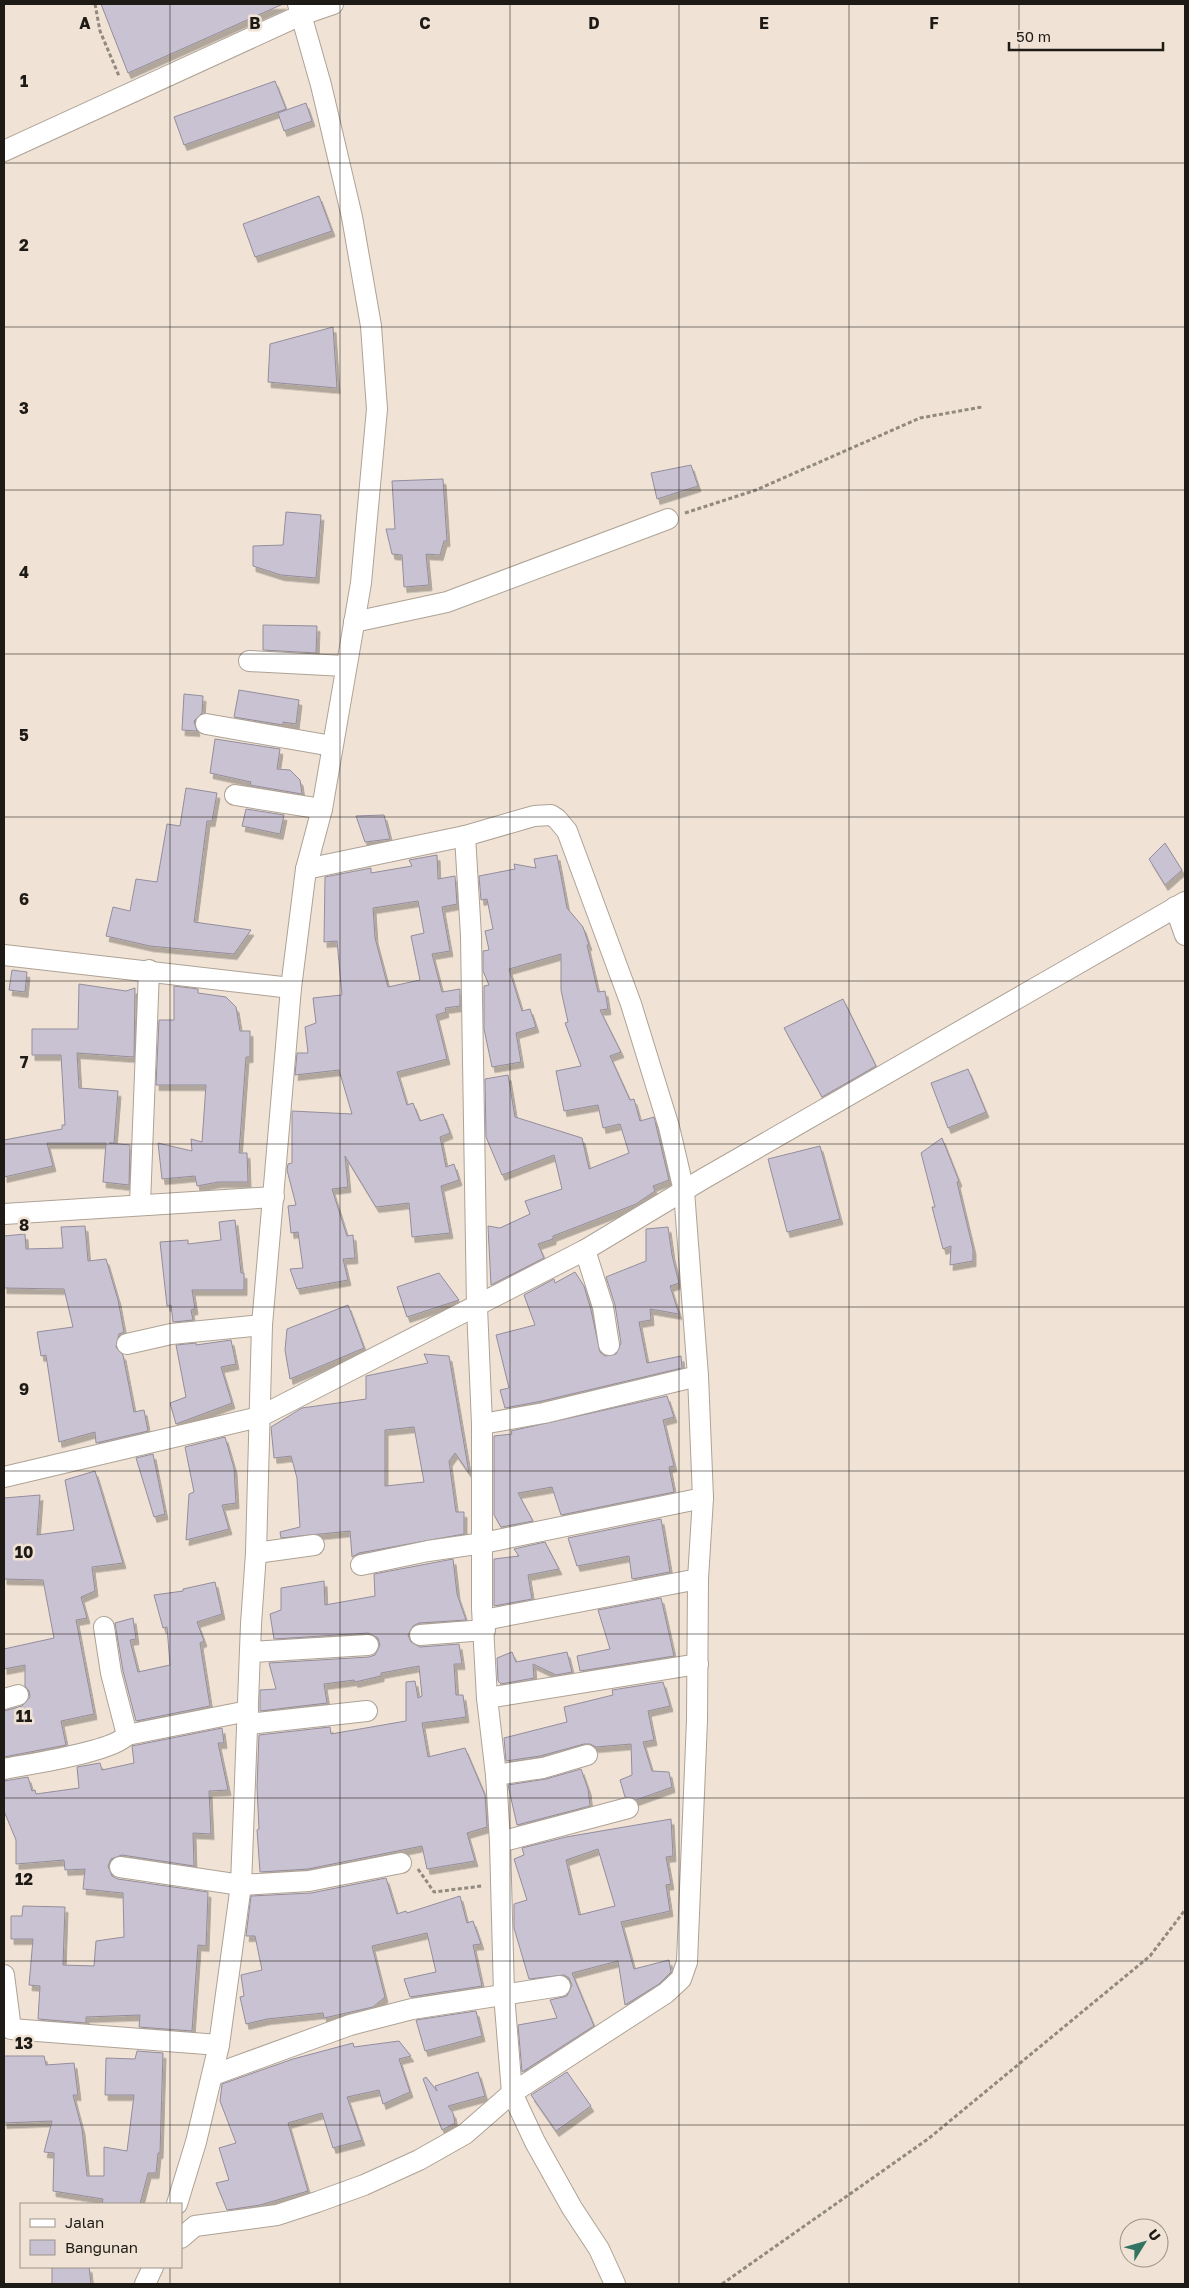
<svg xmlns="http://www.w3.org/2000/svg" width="1189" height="2288" font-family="'Golos Text',sans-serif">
  <defs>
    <filter id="shadow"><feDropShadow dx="3" dy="5.5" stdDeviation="0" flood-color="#0004"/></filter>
  </defs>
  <rect width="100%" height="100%" fill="#f0e3d5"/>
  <g fill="#c9c2d2" stroke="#938d9b" fill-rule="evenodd" filter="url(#shadow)">
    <polygon points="101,4 283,4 128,73"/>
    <polygon points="275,81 286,109 184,145 174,117"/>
    <polygon points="306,103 312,121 284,131 278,113"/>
    <polygon points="319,196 332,231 255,257 243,224"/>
    <polygon points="333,327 337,388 268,382 270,344"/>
    <polygon points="691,465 698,486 657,499 651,473"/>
    <polygon points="443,479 447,541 444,541 440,555 426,554 429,585 404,587 402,555 392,554 386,529 395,529 392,481"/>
    <polygon points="286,512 321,515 316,578 281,575 253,566 253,546 283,545"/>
    <polygon points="263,625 317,626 316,653 263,650"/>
    <polygon points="239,690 299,700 296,724 283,722 283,725 234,717"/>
    <polygon points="184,694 203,696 202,713 194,721 197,731 182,730"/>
    <polygon points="215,739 280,749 277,769 290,770 300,780 302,794 250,785 251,782 210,773"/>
    <polygon points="186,788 217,793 212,821 207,821 194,922 251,930 234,954 150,946 106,936 113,907 130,911 136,879 157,882 167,824 180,826"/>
    <polygon points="246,809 284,815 280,834 242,826"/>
    <polygon points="384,815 390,839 365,842 356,816"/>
    <polygon points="1165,843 1182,870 1165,885 1149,859"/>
    <path d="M437,855L438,879L455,876L457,904L442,907L450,951L432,954L442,992L460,989V1006L445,1008L446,1012L436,1015L447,1059L397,1072L407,1105L413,1103L420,1121L443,1114L450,1133L440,1137L446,1167L454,1164L459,1180L441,1186L450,1233L412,1237L409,1203L376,1207L345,1156L348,1187L332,1189L347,1236L353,1235L355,1258L343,1259L348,1280L297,1289L290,1269L303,1268L298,1232L291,1233L288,1206L296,1205L287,1170L288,1164L292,1163V1111L352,1114L339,1070L295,1075L297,1053H308L305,1027L316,1023L313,998L342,995L337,941L324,942L325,877L371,868V873L412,866L409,860ZM418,901L424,933L411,936L420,980L388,987L375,938L373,908Z"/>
    <polygon points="557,855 567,908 583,927 589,945 587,945 598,992 605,991 608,1009 600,1010 621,1052 610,1056 630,1100 634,1099 640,1121 654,1117 669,1180 653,1186 655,1191 636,1204 553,1236 553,1239 538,1244 544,1258 491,1285 488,1226 500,1228 530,1214 525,1201 562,1189 554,1155 502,1175 486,1137 485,1079 508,1075 515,1117 582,1138 589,1169 629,1153 620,1124 603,1128 598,1105 564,1111 556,1071 581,1066 565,1023 568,1022 561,990 561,954 509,969 522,1011 530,1009 536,1027 516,1033 521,1062 492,1067 484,1029 484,986 489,985 483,971 483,951 489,950 485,931 493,929 487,899 481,900 479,876 515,869 514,864 536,868 534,859"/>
    <polygon points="12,970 27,972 25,992 9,990"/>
    <polygon points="79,984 126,991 135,988 134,1057 77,1053 79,1088 118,1091 114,1143 109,1143 130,1145 129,1185 103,1182 106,1143 47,1143 53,1166 4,1177 4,1140 62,1129 62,1125 65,1125 61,1055 32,1055 32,1029 78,1029"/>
    <polygon points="174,986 198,989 198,993 226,997 236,1007 240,1031 250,1031 250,1057 246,1057 239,1153 247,1153 248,1182 218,1182 197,1186 195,1176 162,1179 158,1143 192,1151 191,1139 202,1142 206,1085 156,1085 159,1020 174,1020"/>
    <polygon points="843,999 876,1066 822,1097 784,1028"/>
    <polygon points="968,1069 986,1112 948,1128 931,1083"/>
    <polygon points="942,1138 959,1181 957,1182 973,1249 973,1261 950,1265 951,1246 943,1249 932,1207 935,1207 921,1153"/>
    <polygon points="820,1146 840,1219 787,1232 768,1159"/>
    <polygon points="235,1220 241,1273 244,1273 244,1290 192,1290 195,1309 191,1310 193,1320 173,1322 171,1305 167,1306 160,1242 188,1240 188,1244 221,1240 219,1222"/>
    <polygon points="85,1226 88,1261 106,1259 118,1300 124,1332 119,1334 116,1347 123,1355 134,1412 144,1410 148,1431 96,1443 95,1432 59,1442 46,1355 41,1356 37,1332 73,1327 64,1289 4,1288 4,1236 25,1234 26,1249 63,1248 61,1227"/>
    <polygon points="668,1227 672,1255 679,1283 670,1286 679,1314 650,1309 651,1320 639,1322 647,1363 681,1356 682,1368 542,1401 505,1408 500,1390 509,1388 496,1335 535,1325 524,1295 554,1279 555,1283 575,1272 584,1286 591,1310 600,1352 605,1356 616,1354 621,1343 615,1305 606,1277 646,1261 646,1229"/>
    <polygon points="439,1273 459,1300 407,1317 397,1287"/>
    <polygon points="348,1305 364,1348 290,1379 285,1350 287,1329"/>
    <polygon points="231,1340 236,1364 221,1367 232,1403 176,1424 170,1403 186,1397 176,1345 196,1343 196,1345"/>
    <path d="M424,1354L449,1356L469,1473L455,1453L449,1461L456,1512H464V1534L359,1553L352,1557L350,1531L281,1538L280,1532L300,1527L297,1478L291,1456L274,1458L271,1427L302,1408L366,1399V1376L428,1363ZM414,1427L424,1482L385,1486V1430Z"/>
    <polygon points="667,1396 674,1417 663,1420 674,1466 669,1467 674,1492 561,1515 552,1487 518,1493 533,1521 501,1527 494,1515 494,1436 512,1434 511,1431"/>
    <polygon points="225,1437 234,1468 236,1503 222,1505 229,1529 186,1540 189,1494 194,1492 185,1447"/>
    <polygon points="153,1454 165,1514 154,1517 136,1458"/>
    <polygon points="95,1471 123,1563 92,1567 95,1591 81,1597 87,1618 76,1620 94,1714 61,1721 66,1745 4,1757 4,1711 22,1706 30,1697 29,1691 25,1686 25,1665 4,1669 4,1649 54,1638 43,1580 4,1579 4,1498 40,1495 37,1535 74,1530 65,1480"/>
    <polygon points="661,1519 670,1572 632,1579 629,1556 577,1566 568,1538"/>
    <polygon points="545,1542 559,1569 528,1575 532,1599 494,1606 494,1559 519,1556 514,1549"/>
    <polygon points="453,1559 457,1594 466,1620 419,1623 413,1626 408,1635 411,1642 420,1647 459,1644 462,1664 454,1664 456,1695 463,1695 466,1717 422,1723 428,1757 465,1748 485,1795 487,1827 467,1833 475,1861 427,1869 422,1846 308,1869 260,1872 257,1830 259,1829 257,1787 259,1735 330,1727 331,1734 406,1721 406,1682 415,1681 418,1698 422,1696 419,1666 381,1673 381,1676 355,1682 354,1680 324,1684 327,1703 260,1711 260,1690 276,1689 269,1663 369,1657 375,1655 380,1645 378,1638 368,1633 274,1639 270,1614 281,1610 281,1588 324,1581 325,1605 375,1596 374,1574"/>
    <polygon points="215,1582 222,1614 197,1622 204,1641 200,1643 210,1706 136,1721 123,1671 115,1623 133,1618 136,1639 130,1640 138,1672 170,1665 167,1627 163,1628 154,1595 183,1591 183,1589"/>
    <polygon points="661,1598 674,1656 580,1671 577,1656 610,1649 598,1610"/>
    <polygon points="512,1652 516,1662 567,1652 572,1672 556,1675 533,1664 534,1678 501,1684 498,1681 497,1658"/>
    <polygon points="663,1682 670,1706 648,1711 654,1740 643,1742 652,1771 669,1772 672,1787 636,1800 625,1797 620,1780 632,1775 631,1744 596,1747 590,1744 584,1744 540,1756 506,1761 504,1738 567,1722 564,1707 613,1695 612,1690"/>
    <polygon points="222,1728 224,1743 218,1743 228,1790 209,1791 211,1834 193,1833 194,1866 122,1855 111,1859 108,1866 112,1876 118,1879 208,1892 206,1946 198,1945 192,2031 139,2027 140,2015 86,2017 86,2023 38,2019 40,1986 29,1985 33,1939 11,1939 11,1916 22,1916 23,1906 65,1907 63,1965 94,1966 96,1941 124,1937 123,1893 83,1889 85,1869 65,1870 64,1860 16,1864 16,1840 4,1811 4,1781 28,1777 32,1791 35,1790 36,1794 79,1788 77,1767 100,1763 102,1770 134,1763 132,1746"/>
    <polygon points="581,1769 588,1789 590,1806 517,1825 508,1785 546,1779"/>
    <path d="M671,1819L673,1856L666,1857L671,1884L666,1885L670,1911L621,1922L634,1969L669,1960L671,1972L659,1984L625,2005L618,1961L572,1973L594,2026L522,2072L518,2025L557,2018L550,2000L567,1996L572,1985L569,1978L564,1975L529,1979L514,1928V1904L527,1900L514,1859L524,1855L522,1848L566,1837ZM598,1849L615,1906L579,1915L566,1860Z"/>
    <polygon points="386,1878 397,1914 406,1911 407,1913 460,1896 467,1923 473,1921 481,1944 473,1945 482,1986 410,1997 404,1979 436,1972 427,1933 372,1946 385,1997 373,2007 324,2018 323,2013 267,2019 246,2024 240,1997 244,1996 241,1975 262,1970 255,1936 246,1936 251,1896 311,1893"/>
    <polygon points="476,2011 482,2036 425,2051 416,2020"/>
    <polygon points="399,2041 411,2056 399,2059 410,2092 383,2104 379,2090 347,2097 362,2140 333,2148 322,2113 288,2123 308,2191 260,2205 227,2210 216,2183 229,2180 219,2148 236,2143 220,2101 222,2084 293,2059 353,2043 354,2047"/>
    <polygon points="137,2051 163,2053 160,2153 158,2153 156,2173 148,2173 140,2204 102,2204 103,2199 53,2191 54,2153 44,2152 52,2121 4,2123 4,2056 44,2056 46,2065 74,2063 78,2095 73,2095 82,2129 87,2176 104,2176 104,2147 127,2151 134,2095 105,2095 106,2058 135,2059"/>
    <polygon points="478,2072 485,2096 448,2106 453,2113 455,2123 442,2130 423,2079 426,2077 437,2091 435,2086"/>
    <polygon points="567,2072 591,2106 556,2131 531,2095"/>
    <polygon points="52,2267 89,2267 91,2284 52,2284"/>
  </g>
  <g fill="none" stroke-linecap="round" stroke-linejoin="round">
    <g stroke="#aea295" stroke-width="22">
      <g id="minor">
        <polyline points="4,151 301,15 333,4"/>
        <polyline points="354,622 447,602 668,519"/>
        <polyline points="249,661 345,666"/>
        <polyline points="206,724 332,746"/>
        <polyline points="235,795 322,809"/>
        <polyline points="465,836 471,936 477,1307 482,1424 482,1608 487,1698 496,1775 500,1842 504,1994 512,2093 535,2142 572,2208 599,2249 615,2284"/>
        <polyline points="1175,907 1185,935"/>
        <polyline points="4,955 291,988"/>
        <polyline points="140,1204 149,970"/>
        <polyline points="4,1214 274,1197"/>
        <polyline points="585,1250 603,1307 609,1345"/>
        <polyline points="127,1344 171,1334 262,1325"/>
        <polyline points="482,1424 544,1413 698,1376"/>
        <polyline points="4,1477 259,1417 585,1250 703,1179 1185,902"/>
        <polyline points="256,1553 314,1545"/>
        <polyline points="361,1565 428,1551 483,1543 703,1498"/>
        <polyline points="484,1620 698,1579"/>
        <polyline points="104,1627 111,1673 127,1735 248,1711"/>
        <polyline points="420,1635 485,1630"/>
        <polyline points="252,1652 368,1645"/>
        <polyline points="487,1698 698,1664"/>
        <polyline points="4,1699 18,1695"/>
        <polyline points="248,1724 367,1711"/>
        <path d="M4,1769C29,1764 113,1752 127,1735"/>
        <polyline points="496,1775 543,1768 587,1755"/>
        <polyline points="500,1842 628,1808"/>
        <polyline points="120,1867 241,1885 309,1881 401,1863"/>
        <polyline points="4,1975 11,2029 219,2045"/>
        <polyline points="213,2075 350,2025 412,2009 560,1986"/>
        <polyline points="177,2204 196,2142 219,2045 241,1885 251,1624 256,1553 262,1325 291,988 306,869 322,809 361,583 377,409 371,326 352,217 321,85 298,4"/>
        <polyline points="181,2238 195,2226 277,2215 317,2202 364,2185 419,2160 465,2134 512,2093 666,1993 681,1979 687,1962 697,1720 698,1579 703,1498 698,1376 684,1191 669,1127 631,1004 567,831 557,819 551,815 534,816 465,836 306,869"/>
        <polyline points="145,2284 153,2267"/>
      </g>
    </g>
    <g stroke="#92897f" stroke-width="3" stroke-dasharray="4 2.5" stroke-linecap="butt">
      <polyline points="95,4 100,31 119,76"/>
      <polyline points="685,513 756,490 920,418 982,407"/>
      <polyline points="418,1869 434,1892 482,1886"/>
      <polyline points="722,2284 928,2139 1150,1956 1185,1910"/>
    </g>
    <use href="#minor" stroke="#fff" stroke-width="20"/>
  </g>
  <path fill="none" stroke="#1e1a15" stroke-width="1" stroke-opacity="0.55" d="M170,4V2204M340,4V2284M510,4V2284M679,4V2284M849,4V2284M1019,4V2284M4,163H1185M4,327H1185M4,490H1185M4,654H1185M4,817H1185M4,981H1185M4,1144H1185M4,1307H1185M4,1471H1185M4,1634H1185M4,1798H1185M4,1961H1185M4,2125H1185M170,2267V2284"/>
  <g font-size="16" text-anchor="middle" font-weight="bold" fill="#1e1a15" stroke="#f0e3d5" stroke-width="5" stroke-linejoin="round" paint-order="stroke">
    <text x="85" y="29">A</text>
    <text x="255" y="29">B</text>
    <text x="425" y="29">C</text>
    <text x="594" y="29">D</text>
    <text x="764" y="29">E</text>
    <text x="934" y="29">F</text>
    <text x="24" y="87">1</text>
    <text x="24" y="251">2</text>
    <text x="24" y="414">3</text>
    <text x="24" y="578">4</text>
    <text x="24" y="741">5</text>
    <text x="24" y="905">6</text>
    <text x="24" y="1068">7</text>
    <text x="24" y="1231">8</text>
    <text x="24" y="1395">9</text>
    <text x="24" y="1558">10</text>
    <text x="24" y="1722">11</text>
    <text x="24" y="1885">12</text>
    <text x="24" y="2049">13</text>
  </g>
  <rect width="1189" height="2288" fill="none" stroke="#1e1a15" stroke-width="10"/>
  <rect x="20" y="2203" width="162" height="65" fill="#f0e3d5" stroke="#9c9388"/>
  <rect x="30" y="2219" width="25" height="8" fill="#ffffff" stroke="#9c9388"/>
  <text x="65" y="2228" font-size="15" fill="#1e1a15">Jalan</text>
  <rect x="30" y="2240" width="25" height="15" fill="#c9c2d2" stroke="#9c9388"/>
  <text x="65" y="2253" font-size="15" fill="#1e1a15">Bangunan</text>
  <g transform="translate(1144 2243) rotate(53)"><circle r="24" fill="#f0e3d5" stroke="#9c9388"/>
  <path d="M0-4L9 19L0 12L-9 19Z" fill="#337361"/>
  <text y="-8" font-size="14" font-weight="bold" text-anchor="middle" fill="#1e1a15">U</text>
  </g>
  <path d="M1009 42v8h154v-8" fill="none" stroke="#1e1a15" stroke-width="2.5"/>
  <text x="1016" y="42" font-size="15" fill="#1e1a15" stroke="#f0e3d5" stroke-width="4" paint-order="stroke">50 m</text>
</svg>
